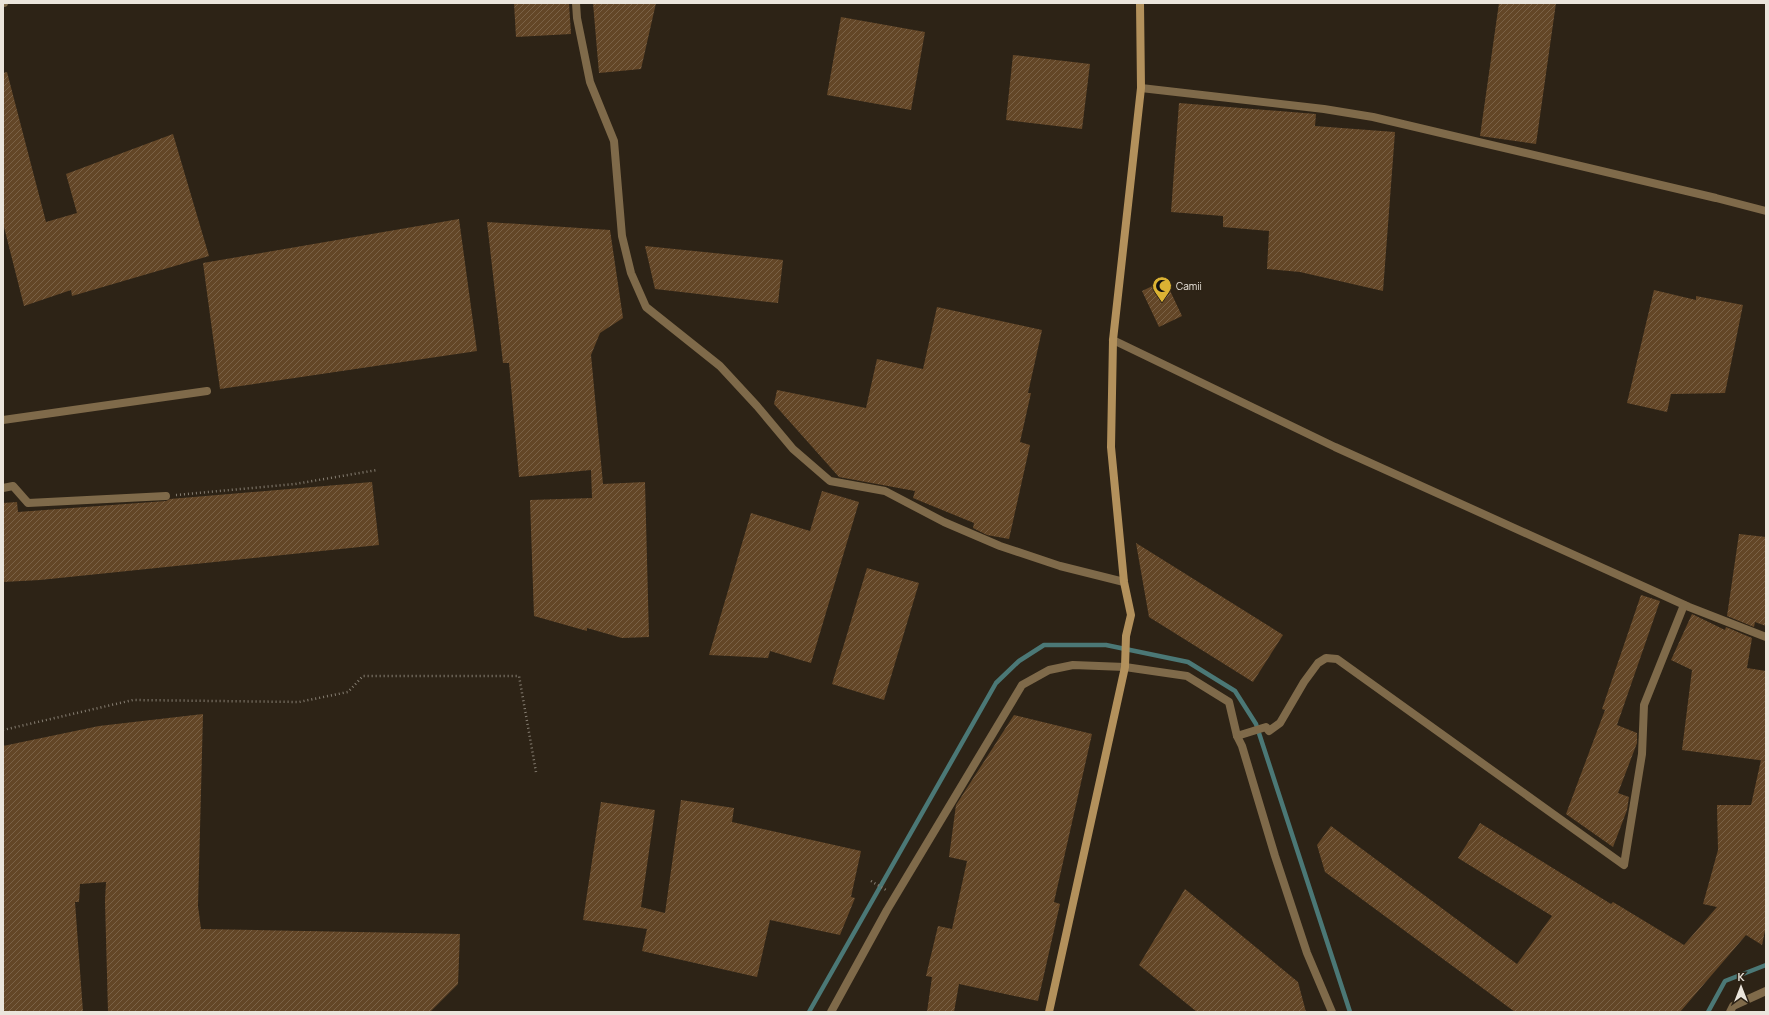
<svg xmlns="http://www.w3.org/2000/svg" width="1769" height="1015" font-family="Manrope,sans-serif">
  <defs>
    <pattern id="building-hatch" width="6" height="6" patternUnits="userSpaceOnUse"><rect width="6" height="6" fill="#634627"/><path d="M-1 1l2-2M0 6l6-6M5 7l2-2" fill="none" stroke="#7a6146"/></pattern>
  </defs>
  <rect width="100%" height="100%" fill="#2d2316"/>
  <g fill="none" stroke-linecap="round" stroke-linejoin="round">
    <g stroke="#4b7876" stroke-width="4.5">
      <polyline points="809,1012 996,683 1019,661 1044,645 1106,645 1188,662 1235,691 1256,724 1350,1012"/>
      <polyline points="1708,1012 1725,981 1766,965"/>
    </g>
  </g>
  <g fill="url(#building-hatch)">
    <polygon points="514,3 569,3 571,34 516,37"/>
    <polygon points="593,3 656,3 641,69 599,73"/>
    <polygon points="1499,3 1556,3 1536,144 1480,136"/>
    <polygon points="841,17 925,32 911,110 827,95"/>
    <polygon points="1013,55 1090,64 1082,129 1006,120"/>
    <polygon points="7,72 46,222 77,213 66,174 173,134 209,256 72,296 71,290 24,306 3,223 3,73"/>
    <polygon points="1179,103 1316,114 1315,126 1395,132 1383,291 1300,272 1267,269 1269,231 1223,227 1223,216 1171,212"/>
    <polygon points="459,219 477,351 220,389 203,263"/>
    <polygon points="487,222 610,230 623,318 600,333 591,355 603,484 645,482 649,637 622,638 587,628 587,631 534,616 530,500 592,498 591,470 519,477 509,363 503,363"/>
    <polygon points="645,246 783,260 778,303 655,289"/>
    <polygon points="1165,280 1182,316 1159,327 1142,291"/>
    <polygon points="1654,290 1696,300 1696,296 1743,305 1725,393 1671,394 1667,412 1627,403"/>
    <polygon points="937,307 1042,330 1028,393 1031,393 1020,442 1030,445 1009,539 987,535 973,528 974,523 913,498 915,491 839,477 774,404 777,390 866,408 877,359 923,369"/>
    <polygon points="372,482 379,545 40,580 3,582 3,503 17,502 18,512 166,501 170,499"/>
    <polygon points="822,491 859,502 811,663 770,651 768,658 709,655 751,513 810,531"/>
    <polygon points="1739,534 1766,537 1766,626 1755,622 1754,627 1727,616"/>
    <polygon points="1136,543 1283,635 1253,682 1149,617"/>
    <polygon points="867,568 919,583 884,700 832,684"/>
    <polygon points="1641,595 1660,601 1617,725 1637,733 1637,743 1618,793 1629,797 1627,810 1613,847 1566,814 1605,710 1602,709"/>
    <polygon points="1692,614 1725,630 1726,627 1752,638 1747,668 1766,671 1766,761 1682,750 1692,670 1671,660"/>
    <polygon points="203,714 198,906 201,929 460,934 458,984 430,1012 108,1012 105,901 106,882 80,884 79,902 75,902 83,1012 3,1012 3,746 99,726"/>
    <polygon points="1014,715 1092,734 1054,902 1060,904 1038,1001 959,984 954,1012 927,1012 932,977 926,976 938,926 952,929 967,861 949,857 956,805"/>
    <polygon points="1761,760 1766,761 1766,926 1762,945 1746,935 1680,1012 1515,1012 1325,872 1317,845 1331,826 1517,964 1552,916 1458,858 1480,823 1611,904 1613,902 1684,945 1717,907 1703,904 1718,850 1717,805 1751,805"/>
    <polygon points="681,800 734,808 732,822 861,851 851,897 855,898 840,935 770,920 757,977 642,951 647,929 583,920 601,802 655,810 641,907 665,913"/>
    <polygon points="1185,889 1298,982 1306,1012 1197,1012 1139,965"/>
  </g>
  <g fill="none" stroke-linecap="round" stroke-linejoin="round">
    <g stroke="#867e72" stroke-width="2.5" stroke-dasharray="1 3" stroke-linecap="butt">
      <polyline points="176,495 295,484 377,470"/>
      <polyline points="3,730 133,700 299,702 348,692 363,676 519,676 536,772"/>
      <polyline points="871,881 886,890"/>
    </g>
    <g stroke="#7f6a4a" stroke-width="8">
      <polyline points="3,420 207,391"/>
      <polyline points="3,488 13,486 28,503 166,496"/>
    </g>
    <g stroke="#7f6a4a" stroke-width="8">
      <polyline points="3,3 4,3"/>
      <polyline points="576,3 577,18 590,82 614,141 622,236 631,273 646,307 720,366 757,406 793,449 830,481 885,491 944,522 1000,546 1060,566 1124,582"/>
      <polyline points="1141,88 1324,109 1373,117 1716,198 1766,211"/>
      <polyline points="1113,340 1335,447 1689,607 1766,637"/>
      <polyline points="1237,736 1266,727 1269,731 1280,723 1304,682 1318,663 1326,658 1337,659 1624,865 1642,754 1644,705 1684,605"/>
      <polyline points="831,1012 887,910 1022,685 1049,670 1073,665 1125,667 1187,676 1229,702 1237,736 1242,746 1275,856 1307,953 1332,1012"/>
      <polyline points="1730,1012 1733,1006 1766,991"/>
    </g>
    <polyline stroke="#b3915c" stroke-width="8" points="1049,1012 1125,667 1126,636 1131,615 1124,582 1111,447 1113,340 1141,88 1140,3"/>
  </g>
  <defs>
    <g id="mosque-pin" transform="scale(1)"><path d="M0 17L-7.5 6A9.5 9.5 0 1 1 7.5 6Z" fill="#dbb233" stroke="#2d2316"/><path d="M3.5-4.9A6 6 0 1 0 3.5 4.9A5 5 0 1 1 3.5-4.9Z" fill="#111"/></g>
  </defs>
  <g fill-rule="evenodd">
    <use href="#mosque-pin" x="1162" y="286"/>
  </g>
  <g text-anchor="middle" stroke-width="4" stroke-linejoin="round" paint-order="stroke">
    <g font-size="10" fill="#ebe5dc" stroke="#2d2316" text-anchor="start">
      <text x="1176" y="290">Camii</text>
    </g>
  </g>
  <rect width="1769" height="1015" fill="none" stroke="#ebe5dc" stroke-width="8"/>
  <g transform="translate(1741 987)" stroke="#2d2316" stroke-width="3" paint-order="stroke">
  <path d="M0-3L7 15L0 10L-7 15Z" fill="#ebe5dc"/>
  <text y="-6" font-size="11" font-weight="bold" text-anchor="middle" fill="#ebe5dc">K</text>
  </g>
</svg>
